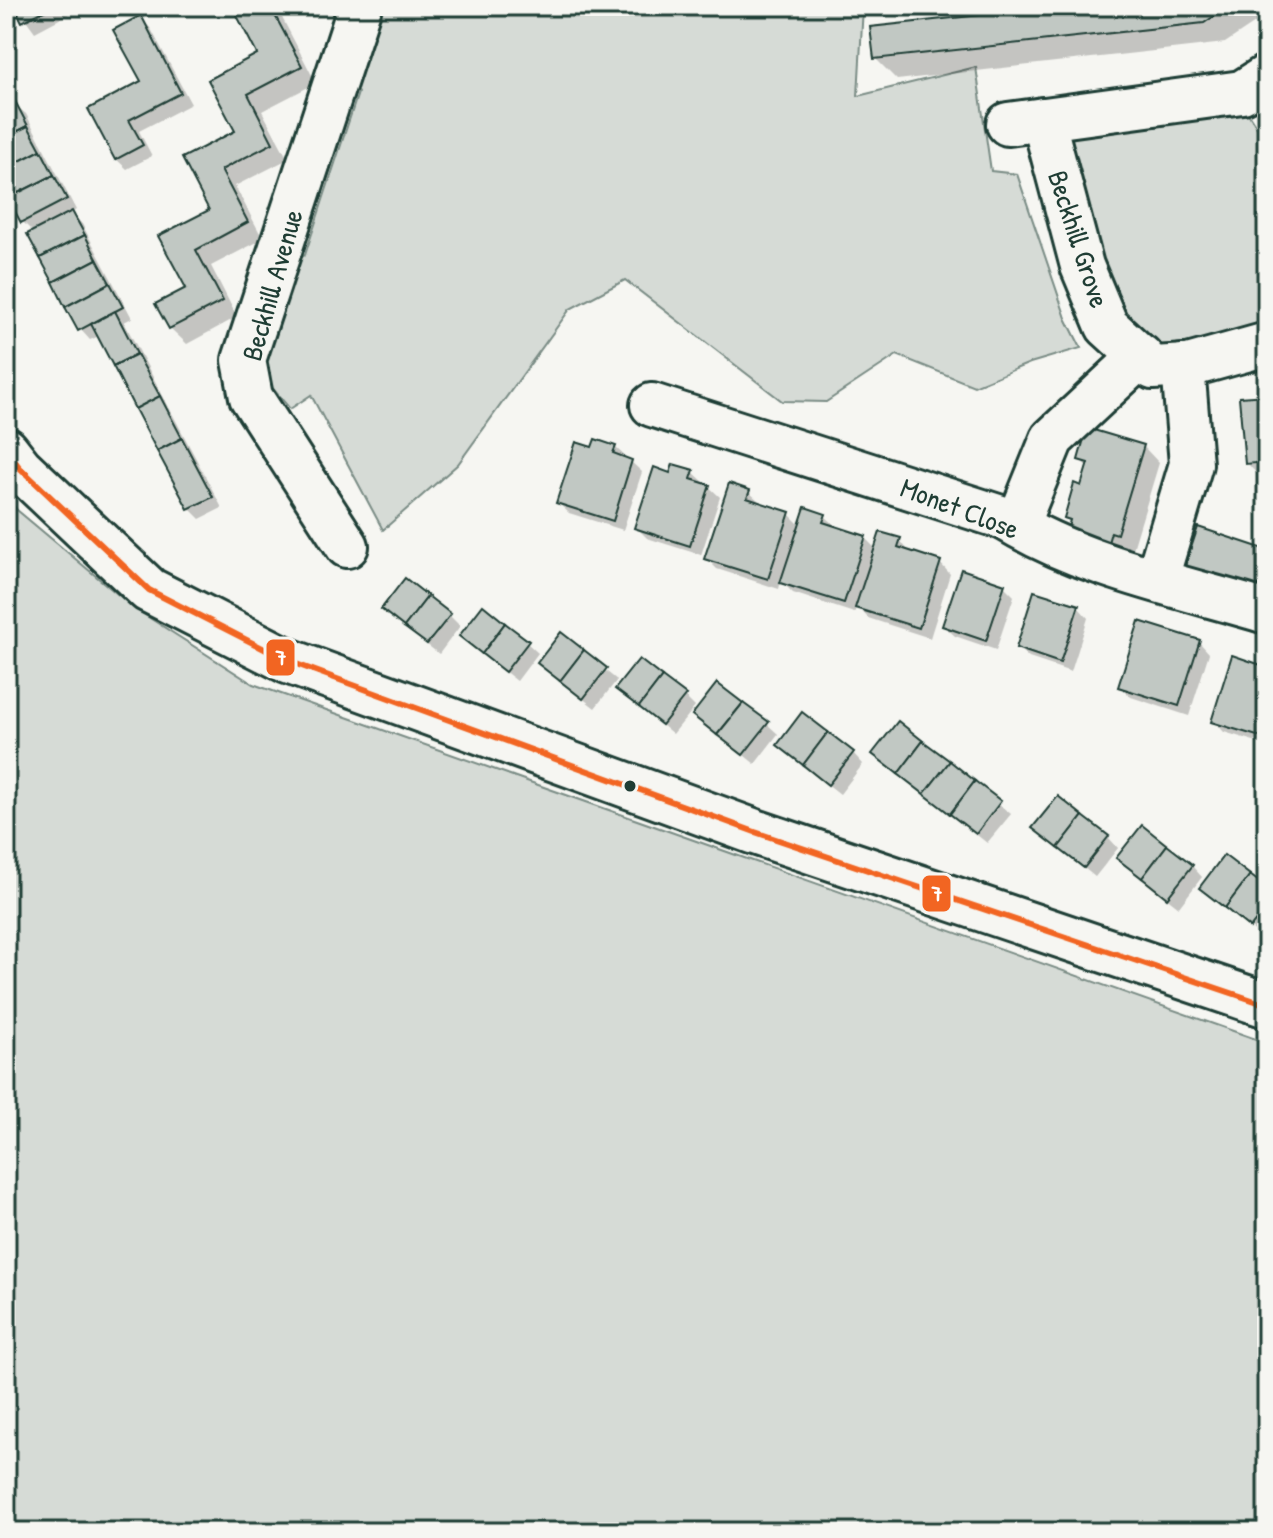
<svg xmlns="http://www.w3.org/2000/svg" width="1273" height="1538" font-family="'Patrick Hand',sans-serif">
  <rect width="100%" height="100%" fill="#f6f6f2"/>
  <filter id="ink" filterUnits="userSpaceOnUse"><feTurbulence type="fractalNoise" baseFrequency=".0125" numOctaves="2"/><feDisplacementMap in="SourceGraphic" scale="16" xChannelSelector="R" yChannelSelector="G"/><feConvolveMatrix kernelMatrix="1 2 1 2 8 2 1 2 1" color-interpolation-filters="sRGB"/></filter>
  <g filter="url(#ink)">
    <g fill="#d6dbd6" stroke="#7a8c85" stroke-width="2">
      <polygon points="360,6 863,6 858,96 976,67 991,171 1017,174 1066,318 1081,348 1030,363 974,386 897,355 826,402 782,401 625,280 570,309 458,464 383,530 311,395 290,409 263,377 263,351 290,266 305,255 358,93 341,66"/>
      <polygon points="1240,101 1267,143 1267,334 1155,363 1111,319 1053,127"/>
      <polygon points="6,495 17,510 134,608 253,684 1267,1043 1267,1532 6,1532"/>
    </g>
    <g fill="#0003">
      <polygon points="16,6 84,6 35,32"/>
      <polygon points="234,6 276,6 316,83 262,111 288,159 235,186 263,239 211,266 237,317 187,344 170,328 188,288 161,236 211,210 184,159 237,132 210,80 260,55"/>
      <polygon points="1082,6 1267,6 1267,15 1225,43 897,80 876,59"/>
      <polygon points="141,18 151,29 191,104 139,131 152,156 127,169 116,159 91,110 144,82"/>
      <polygon points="1267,81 1267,114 1252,90"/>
      <polygon points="6,90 14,104 26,114 76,210 71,213 82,224 132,318 124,322 222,508 200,519 189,508 99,336 90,340 80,329 34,233 23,222 6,190"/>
      <polygon points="1267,397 1267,473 1257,474 1247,463"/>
      <polygon points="1143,446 1159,463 1133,549 1127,547 1120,572 1066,518 1088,468 1080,459"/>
      <polygon points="615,447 642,472 623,530 569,513 558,503 594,450"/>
      <polygon points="693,472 720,497 701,555 647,538 636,527 671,475"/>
      <polygon points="749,492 760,502 789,514 801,526 825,516 836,526 865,538 876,549 900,540 910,553 940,563 950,574 930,638 868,618 857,606 854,613 793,593 781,581 779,589 717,569 706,558"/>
      <polygon points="1004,586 1014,596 996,650 955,636 944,626"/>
      <polygon points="1078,607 1088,618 1071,672 1029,658 1018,648"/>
      <polygon points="450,616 460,626 439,654 394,619"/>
      <polygon points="561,635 617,680 595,708 550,673"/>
      <polygon points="1199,642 1209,653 1189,716 1131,697 1120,686"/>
      <polygon points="527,643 538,653 517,681 472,646"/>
      <polygon points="1267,669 1267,745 1224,732 1214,721"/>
      <polygon points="618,689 684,696 695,707 673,734"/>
      <polygon points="694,715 767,724 778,734 755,764"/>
      <polygon points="898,724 1011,814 987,843 875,754"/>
      <polygon points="853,753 863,764 840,794 790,755"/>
      <polygon points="1035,828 1108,837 1118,848 1095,877"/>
      <polygon points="1192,866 1202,877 1179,907 1129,868"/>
      <polygon points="1202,888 1267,891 1267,930 1262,937"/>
    </g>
    <g fill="#c1c8c3" stroke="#1f3d34" stroke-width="2">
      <polygon points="14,6 54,6 22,22"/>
      <polygon points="232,6 270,6 302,66 248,94 273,143 221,170 248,222 196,250 223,301 169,329 155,304 186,288 158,236 209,210 182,158 235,131 208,80 257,54"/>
      <polygon points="1064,6 1229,6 1204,23 874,59 870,27"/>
      <polygon points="141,15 181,93 129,120 143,145 115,160 88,109 141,81 113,30"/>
      <polygon points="15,101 28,126 6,137 6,106"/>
      <polygon points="28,126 41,150 6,168 6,137"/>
      <polygon points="41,150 54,175 8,198 6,168"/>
      <polygon points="54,175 67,199 21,223 8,198"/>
      <polygon points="72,211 85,235 40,258 27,234"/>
      <polygon points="85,235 97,259 53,282 40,258"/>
      <polygon points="97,259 110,283 65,307 53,282"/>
      <polygon points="110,283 123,307 78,331 65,307"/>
      <polygon points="115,311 137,354 113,366 91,324"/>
      <polygon points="137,354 160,396 135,409 113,366"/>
      <polygon points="1267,395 1267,462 1245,464 1239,397"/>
      <polygon points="160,396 182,438 157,451 135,409"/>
      <polygon points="1087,428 1144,445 1117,534 1111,532 1104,557 1063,546 1070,520 1064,518 1074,483 1081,486 1088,463 1078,460"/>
      <polygon points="182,438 213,497 188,509 157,451"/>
      <polygon points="595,439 616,446 613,453 632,460 613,521 556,503 576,442 592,447"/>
      <polygon points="673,464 694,470 691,479 710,485 690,546 634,528 654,467 670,473"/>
      <polygon points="729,483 750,490 747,498 790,512 768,579 704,559"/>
      <polygon points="805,507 826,514 823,522 866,536 844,603 780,583"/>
      <polygon points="1198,527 1267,550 1267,603 1182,575"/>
      <polygon points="880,532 901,538 898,547 941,561 919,628 855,608"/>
      <polygon points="961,569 1005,584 986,641 942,626"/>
      <polygon points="405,578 428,596 404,627 381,609"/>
      <polygon points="1034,591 1079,605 1060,663 1016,648"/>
      <polygon points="428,596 451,614 427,644 404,627"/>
      <polygon points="483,605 505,623 482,654 459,636"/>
      <polygon points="1139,621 1200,640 1179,706 1118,687"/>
      <polygon points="505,623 529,641 505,672 482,654"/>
      <polygon points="561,632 584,650 560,681 537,663"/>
      <polygon points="584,650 607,668 583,699 560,681"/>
      <polygon points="1232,655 1267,667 1267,739 1211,722"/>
      <polygon points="639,659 662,677 639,707 615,689"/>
      <polygon points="662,677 686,695 662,725 639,707"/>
      <polygon points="717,683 743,703 717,735 692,715"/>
      <polygon points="743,703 769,722 743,755 717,735"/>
      <polygon points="802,712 828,732 803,765 777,745"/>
      <polygon points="898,721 923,741 898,774 872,754"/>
      <polygon points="828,732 854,752 828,785 803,765"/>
      <polygon points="923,741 950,761 924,794 898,774"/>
      <polygon points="950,761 975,781 950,814 924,794"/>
      <polygon points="975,781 1001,801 976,834 950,814"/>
      <polygon points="1058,796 1083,816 1058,848 1032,828"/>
      <polygon points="1083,816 1109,836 1084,868 1058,848"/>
      <polygon points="1142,825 1167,845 1142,878 1116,858"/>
      <polygon points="1167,845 1193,865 1167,898 1142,878"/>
      <polygon points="1224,855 1250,875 1225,908 1199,888"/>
      <polygon points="1250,875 1267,888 1267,906 1250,928 1225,908"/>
    </g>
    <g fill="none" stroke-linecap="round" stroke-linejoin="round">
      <g stroke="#1f3d34" stroke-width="48">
        <g id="street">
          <polyline points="1043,119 1082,266 1107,326 1153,368 1188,366 1267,344"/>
          <polyline points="1008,124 1242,92 1267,76"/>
          <path d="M652,405L1004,518C1081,566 1180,586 1267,612"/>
          <polyline points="1004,518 1015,518 1022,513 1052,439 1141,356"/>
          <polyline points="347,546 251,397 244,360 360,6"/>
          <polyline points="1157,578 1191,464 1183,366"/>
        </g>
      </g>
      <g stroke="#1f3d34" stroke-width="50">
        <polyline id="secondary" points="6,450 20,468 149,590 288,661 755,832 1267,1005"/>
      </g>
      <use href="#street" stroke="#f6f6f2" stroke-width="42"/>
      <use href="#secondary" stroke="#f6f6f2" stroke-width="44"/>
      <g stroke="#f6f6f2" stroke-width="12">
        <polyline id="bus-1" points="6,450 20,468 149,590 288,661 755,832 1267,1005"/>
      </g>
      <use href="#bus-1" stroke="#f26522" stroke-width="6"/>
    </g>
  </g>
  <circle fill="#1f3d34" stroke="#f6f6f2" stroke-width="3" cx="630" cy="786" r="7"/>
  <g text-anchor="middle" stroke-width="7" stroke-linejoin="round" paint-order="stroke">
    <g font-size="28" fill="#1f3d34" stroke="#f6f6f2">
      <text transform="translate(1079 239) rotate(72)" y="10">Beckhill Grove</text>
      <text transform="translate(272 285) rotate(-74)" y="10">Beckhill Avenue</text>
      <text transform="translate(960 508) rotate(21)" y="10">Monet Close</text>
    </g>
  </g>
  <g stroke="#f6f6f2" stroke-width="3">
    <rect x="265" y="638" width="31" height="39" rx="8" fill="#f26522"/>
    <rect x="921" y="874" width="31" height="39" rx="8" fill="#f26522"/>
  </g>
  <g font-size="22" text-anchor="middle" font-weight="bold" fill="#fff">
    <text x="281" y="665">7</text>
    <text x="937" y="901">7</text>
  </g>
  <rect width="1273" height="1538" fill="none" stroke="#f6f6f2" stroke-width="32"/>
  <rect x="16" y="16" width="1241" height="1506" fill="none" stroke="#1f3d34" stroke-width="3" filter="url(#ink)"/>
</svg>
